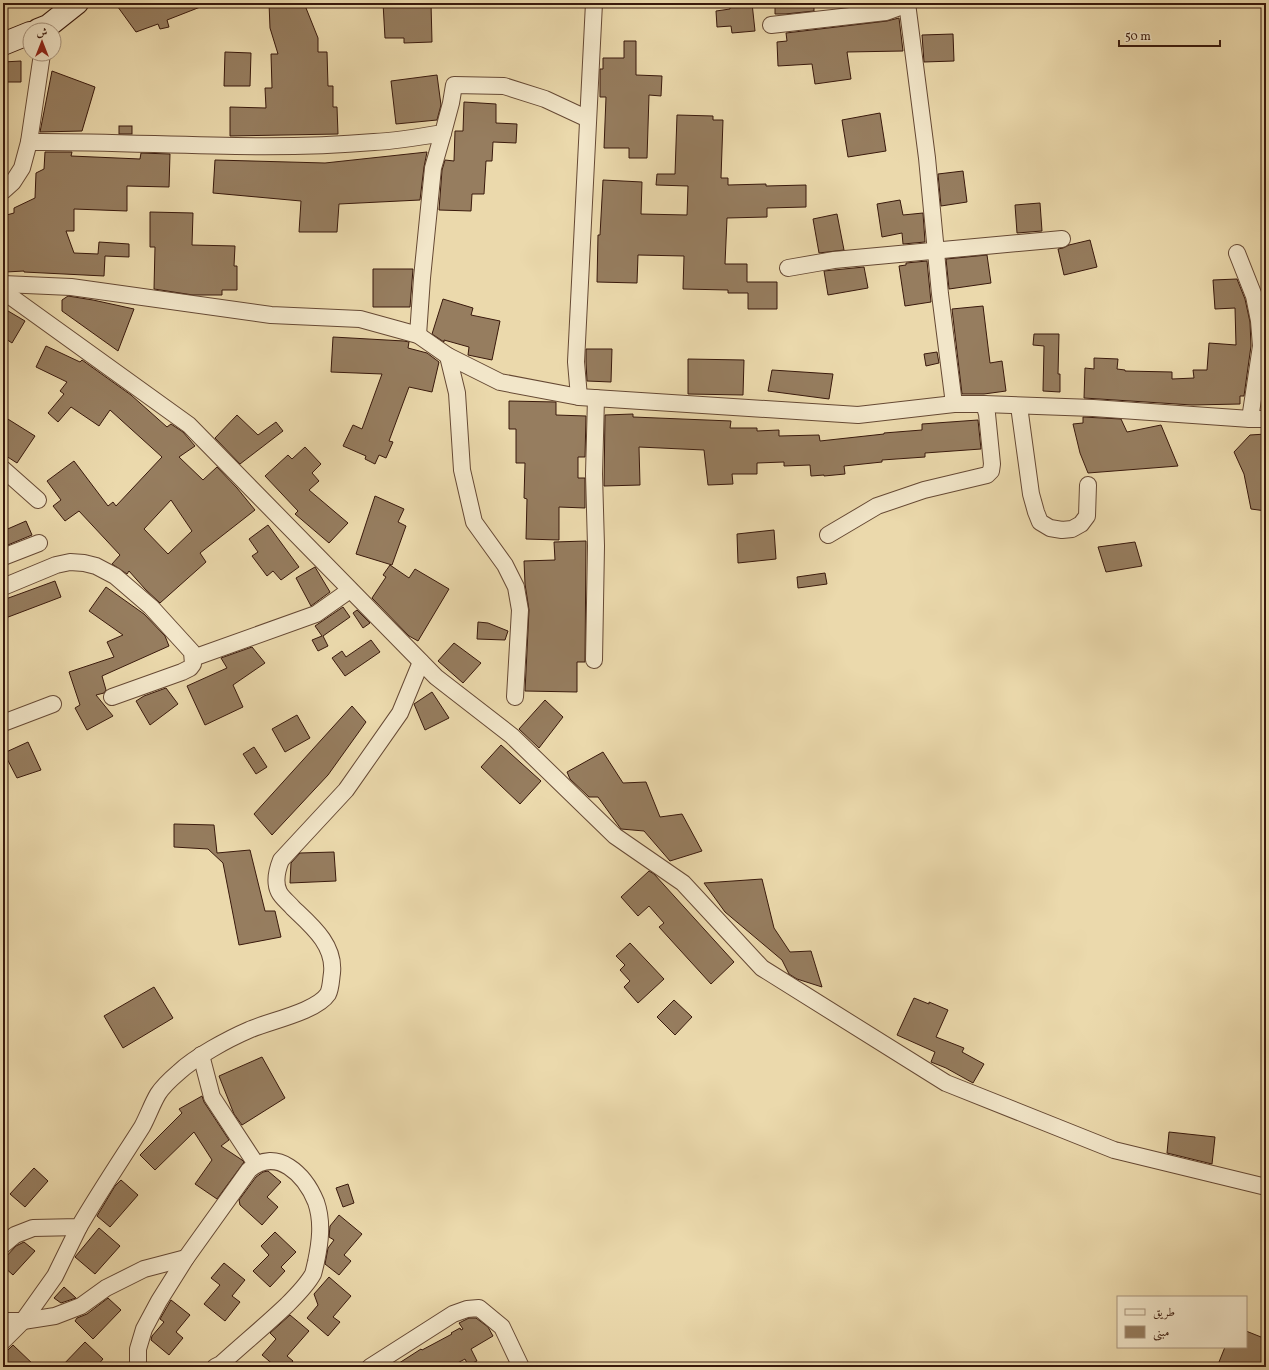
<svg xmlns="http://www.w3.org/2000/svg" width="1269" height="1370" font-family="Vollkorn,Amiri,serif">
  <rect width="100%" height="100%" fill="#ebd9ac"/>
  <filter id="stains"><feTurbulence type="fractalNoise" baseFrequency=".005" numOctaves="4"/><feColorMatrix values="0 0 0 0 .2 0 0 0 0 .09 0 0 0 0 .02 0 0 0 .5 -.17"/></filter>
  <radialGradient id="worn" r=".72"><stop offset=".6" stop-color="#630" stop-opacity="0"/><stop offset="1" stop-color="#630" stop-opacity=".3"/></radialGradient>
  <g fill="#967d5f" stroke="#39190c" fill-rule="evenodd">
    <polygon points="115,3 208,3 208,4 167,20 169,27 160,29 158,24 136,32"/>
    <polygon points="269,3 304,3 318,38 318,52 327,52 328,86 333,86 333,107 337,107 338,134 230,136 230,107 266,108 265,88 272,88 271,54 278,54 270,28"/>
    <polygon points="383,3 431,3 432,42 404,43 404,38 385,38"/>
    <polygon points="730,3 752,3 755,31 732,33 731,26 717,27 716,11 730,9"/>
    <polygon points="775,3 814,3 814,11 785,14 775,14"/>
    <polygon points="899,18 903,51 847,52 851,79 815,84 812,64 778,66 777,42 787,41 786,33 887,21"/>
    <polygon points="953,34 954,61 924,62 922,35"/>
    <polygon points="624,41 636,41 636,75 662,76 661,96 649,95 647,158 629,158 629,148 604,148 606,97 600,97 600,69 603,69 603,58 624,58"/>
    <polygon points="225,52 251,53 250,86 224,86"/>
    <polygon points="21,61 21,82 3,82 3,62"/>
    <polygon points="52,71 95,87 82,131 40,132"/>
    <polygon points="437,75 441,105 437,120 396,124 391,81"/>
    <polygon points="464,102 496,104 496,123 517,124 516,143 493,142 492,161 486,161 484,194 472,194 471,211 439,210 442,170 445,160 454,161 455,131 463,131"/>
    <polygon points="880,113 886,151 848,157 842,120"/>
    <polygon points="677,115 713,116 713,120 723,120 721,178 728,178 728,185 766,184 766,186 806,185 806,207 767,208 767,217 727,218 725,264 747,264 747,282 777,282 777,309 748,309 748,293 728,293 728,290 683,289 684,256 638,255 637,283 597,282 598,235 600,235 603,180 642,182 641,214 687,215 688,186 656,185 657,174 675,174"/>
    <rect x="119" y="126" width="13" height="8"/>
    <polygon points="45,152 72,152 71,156 140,159 141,153 170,154 169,187 127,186 127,211 74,209 74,231 66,231 74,253 98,254 99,242 129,244 129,257 105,256 104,276 24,272 24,271 6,272 3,263 3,216 14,213 14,208 35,198 36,173 44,169"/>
    <polygon points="427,152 424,167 420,200 339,204 337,232 299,232 301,201 213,193 215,160 325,163"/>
    <polygon points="963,171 967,202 941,206 938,174"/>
    <polygon points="900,200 903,215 923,213 925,242 903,244 902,233 882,237 877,204"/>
    <polygon points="1040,203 1042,231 1017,233 1015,205"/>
    <polygon points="150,212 193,213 192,245 235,246 234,266 237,266 237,290 222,290 222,295 193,295 154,289 155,247 150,247"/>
    <polygon points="837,214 844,250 819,253 813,219"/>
    <polygon points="1090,240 1097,267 1064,275 1058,249 1063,248 1069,245"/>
    <polygon points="987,255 991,283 949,289 946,259"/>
    <polygon points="927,261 931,302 905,306 899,266 906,265 906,263"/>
    <polygon points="864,267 868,288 828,295 824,271"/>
    <polygon points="373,269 413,269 410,307 373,307"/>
    <polygon points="1237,279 1245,299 1250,322 1251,346 1244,396 1240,396 1240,404 1192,405 1084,398 1085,368 1094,369 1094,358 1118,359 1117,369 1125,370 1125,371 1172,372 1172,379 1194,378 1193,370 1207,370 1209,343 1236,345 1235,308 1215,309 1213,280"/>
    <polygon points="68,296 93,300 134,309 118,351 62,311 62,300"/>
    <polygon points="443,299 473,308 471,315 500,321 492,360 468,355 469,347 444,340 444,342 432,334"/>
    <polygon points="983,306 990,363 1002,361 1006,391 984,394 962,394 952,309"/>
    <polygon points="3,308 25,321 12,343 3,337"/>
    <polygon points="1034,334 1059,334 1058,374 1060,374 1060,392 1043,391 1044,346 1033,345"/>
    <polygon points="333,337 404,341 409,342 408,348 427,353 439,362 432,392 409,387 389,441 393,442 386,458 379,455 375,464 365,459 366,456 343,446 353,425 362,429 382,374 331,372"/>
    <path d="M46,346L80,362L82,360L131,395L167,427L171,424L183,432L195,446L179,457L203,480L217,467L237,488L255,510L200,553L206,562L160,603L145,589L129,571L127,574L112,564L120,555L79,511L65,521L53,506L61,500L47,481L74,461L108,506L113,502L116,506L162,457L110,410L99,426L71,407L58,422L48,413L64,394L60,391L67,382L36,367ZM171,500L192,531L168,554L144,529Z"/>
    <polygon points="586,349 612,349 611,382 587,381 586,362"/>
    <polygon points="937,352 939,363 926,366 924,354"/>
    <polygon points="688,359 744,360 743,395 688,394"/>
    <polygon points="772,370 833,374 829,399 768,391"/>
    <polygon points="509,401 556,402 556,415 586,416 585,457 578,457 578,478 585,478 585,508 559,507 559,540 526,539 527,499 524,498 525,463 516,463 516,429 509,429"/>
    <polygon points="633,414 633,417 731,421 730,428 757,428 757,431 779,430 779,436 819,435 820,441 884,434 884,433 922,430 922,424 978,420 981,449 925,453 925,457 882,460 882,462 844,466 845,474 824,476 824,475 811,476 810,465 784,466 784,462 757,463 757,474 732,474 733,484 708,485 704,450 639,447 640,485 604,486 605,415"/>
    <polygon points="237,415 258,435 276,422 283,431 240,464 215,438"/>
    <polygon points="3,416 35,436 17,463 3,454"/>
    <polygon points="1083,417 1121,419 1127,432 1161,425 1178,466 1088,473 1080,453 1073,424 1083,423"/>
    <polygon points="1266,434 1266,511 1251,509 1244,474 1234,452 1250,435"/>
    <polygon points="305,447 321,464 312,473 319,481 309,490 348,523 329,543 295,514 298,511 265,476 288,455 292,459"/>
    <polygon points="375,496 404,509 398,522 406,526 392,565 356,554"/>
    <polygon points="26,521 32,535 3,547 3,531"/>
    <polygon points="268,525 299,567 281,580 273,571 267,576 252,556 258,552 249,539"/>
    <polygon points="774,530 776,559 738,563 737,534"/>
    <polygon points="586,541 585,662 577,662 577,692 525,691 529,610 525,584 524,561 555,560 554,542"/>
    <polygon points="1135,542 1142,566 1106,572 1098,547"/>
    <polygon points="390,565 409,578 415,569 449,589 418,641 409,636 372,598 386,577 383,575"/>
    <polygon points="315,567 330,592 311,606 296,578"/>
    <polygon points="825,573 827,584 798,588 797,577"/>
    <polygon points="55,581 61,597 3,619 3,600"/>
    <polygon points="106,587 144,614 165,636 169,646 102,676 106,690 104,693 96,695 113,716 87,730 75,708 80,705 69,672 114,657 107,642 123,635 89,611"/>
    <polygon points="343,607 350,617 323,636 328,646 318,651 312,640 322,636 315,626"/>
    <polygon points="357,610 370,623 363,628 353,613"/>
    <polygon points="478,622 488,623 508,631 505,640 477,639"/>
    <polygon points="371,640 380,652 345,676 332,658 342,651 346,657"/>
    <polygon points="454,643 481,663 463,683 438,661"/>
    <polygon points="252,647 265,663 233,685 243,707 205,725 187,686 227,668 221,658"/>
    <polygon points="166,688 178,704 150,725 136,701 144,696"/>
    <polygon points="432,692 449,718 425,730 414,704"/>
    <polygon points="545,700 563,717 539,748 519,729"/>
    <polygon points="352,706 366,722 328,775 272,835 254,814"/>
    <polygon points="297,715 310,738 285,752 272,729"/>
    <polygon points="28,742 41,770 17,778 4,753"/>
    <polygon points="501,745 541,781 520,804 481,767"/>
    <polygon points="254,747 267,767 256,774 243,754"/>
    <polygon points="603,752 623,783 646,782 660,817 682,814 702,851 670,861 644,831 621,829 598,797 589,797 570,779 567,772"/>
    <polygon points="174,824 214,825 217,853 250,850 265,911 275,911 281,937 239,945 223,863 208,849 174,847"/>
    <polygon points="334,852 336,881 290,883 291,863 300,853"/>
    <polygon points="649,871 654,874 734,962 711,984 659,927 664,923 649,906 638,916 621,897"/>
    <polygon points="762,879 774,928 790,952 811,951 822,987 797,979 789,974 782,960 725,912 704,883"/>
    <polygon points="630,943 664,979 638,1003 624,987 630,981 620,970 625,965 616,956"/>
    <polygon points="154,987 173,1018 123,1048 104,1016"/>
    <polygon points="914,998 929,1004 929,1002 948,1010 936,1037 964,1048 962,1052 984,1064 973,1083 946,1068 931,1062 935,1052 897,1035"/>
    <polygon points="674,1000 692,1017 675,1035 657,1017"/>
    <polygon points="262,1057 285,1098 242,1125 234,1114 219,1076"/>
    <polygon points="202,1096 204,1102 229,1140 221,1146 242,1160 244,1162 217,1199 195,1184 212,1160 194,1132 155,1170 140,1155 182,1113 179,1109"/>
    <polygon points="1169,1132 1215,1137 1212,1164 1167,1153"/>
    <polygon points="34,1168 48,1181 25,1207 10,1194"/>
    <polygon points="268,1171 281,1182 267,1197 278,1207 262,1225 240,1205 239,1200 256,1177 263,1172"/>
    <polygon points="121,1180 138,1195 110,1227 97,1216 115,1186"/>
    <polygon points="348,1184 354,1203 343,1207 336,1188"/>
    <polygon points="339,1215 362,1234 344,1255 351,1261 339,1275 325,1264 328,1248 334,1240 329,1237 330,1226"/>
    <polygon points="99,1228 120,1246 95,1274 75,1257"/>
    <polygon points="275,1232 296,1252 281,1267 285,1271 270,1287 253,1271 269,1255 261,1246"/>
    <polygon points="24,1242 35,1251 13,1275 3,1266 3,1260 16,1246"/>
    <polygon points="224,1263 245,1280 232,1296 240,1302 225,1321 204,1304 220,1285 211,1278"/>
    <polygon points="329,1277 351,1296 333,1317 340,1322 328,1336 307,1318 318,1305 314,1294"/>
    <polygon points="64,1287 76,1298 61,1303 54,1298"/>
    <polygon points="108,1298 121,1310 93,1339 75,1321 77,1318 87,1314"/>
    <polygon points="171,1300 190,1315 176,1332 183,1338 169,1355 151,1340 152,1336 164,1322 160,1319"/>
    <polygon points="290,1315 309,1331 287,1356 293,1361 288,1367 276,1367 262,1355 276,1339 270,1333"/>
    <polygon points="469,1318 476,1318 488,1327 493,1336 471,1349 477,1361 468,1365 465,1359 450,1367 393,1367 421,1349 422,1350 452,1334 451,1333 460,1328 461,1330 463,1329 459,1323"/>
    <polygon points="1246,1331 1266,1339 1266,1367 1217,1367 1225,1347 1246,1347"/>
    <polygon points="85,1342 103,1359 96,1367 61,1367"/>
    <polygon points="13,1345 36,1367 3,1367 3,1355"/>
  </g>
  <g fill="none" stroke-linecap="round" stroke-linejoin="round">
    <g stroke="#664934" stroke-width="18">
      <g id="street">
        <polyline points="907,3 927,158 940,294 954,404"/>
        <polyline points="771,25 886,12 897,8 905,3"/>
        <path d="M29,142C144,141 259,152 374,142C397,141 420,137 443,133L451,103L454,85L504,86L545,99L588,119"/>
        <polyline points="3,191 13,182 22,168 29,142 42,54"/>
        <polyline points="1237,253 1254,296 1259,321 1261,346 1250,419"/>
        <polyline points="788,268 834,260 1062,239"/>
        <polyline points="3,284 71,287 271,315 360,319 418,335 448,356 500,382 579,397 858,415 954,404 984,404 1093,408 1250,419 1266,419"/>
        <polyline points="3,291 189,425 436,677 512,736 615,836 683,883 762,968 946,1083 1114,1150 1266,1187"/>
        <polyline points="418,335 422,278 433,168 443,133"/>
        <polyline points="448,356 457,393 462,470 474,522 505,565 516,587 520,610 515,697"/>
        <polyline points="579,397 576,362 594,3"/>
        <polyline points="1019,406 1031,494 1036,512 1040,522 1050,528 1062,530 1072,529 1081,524 1087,516 1088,485"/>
        <polyline points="3,469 38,500"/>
        <polyline points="828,535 877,506 924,490 987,475 991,471 992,464 987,414 984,404"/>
        <polyline points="3,557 39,543"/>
        <polyline points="3,587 56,565 70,562 84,563 96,566 115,576 151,607 192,652 193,664 190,668 182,672 112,697"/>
        <polyline points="193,658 316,614 350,590"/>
        <polyline points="594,660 596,546 594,474 596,398"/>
        <polyline points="3,723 53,704"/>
        <polyline points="201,1055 212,1097 256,1164"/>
        <path d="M3,1245L15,1235L33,1228L79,1227C99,1193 121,1160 142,1127C148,1116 152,1104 158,1094C163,1086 172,1078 179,1072C195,1057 228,1039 249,1030C269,1021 316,1012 328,994C331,988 331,979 332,973C335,945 312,926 293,908C289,903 282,898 279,892C274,882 277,870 281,860L346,790L400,713L421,662"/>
        <polyline points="3,1321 23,1321 55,1316 81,1306 106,1288 144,1269 186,1258"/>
        <polyline points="3,1341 23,1321 55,1276 79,1227"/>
        <path d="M138,1367V1349L144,1329L159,1301L186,1258L249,1170C277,1146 305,1175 316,1202C323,1222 320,1243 316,1262C315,1266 314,1271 313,1274C307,1285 296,1296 287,1305C266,1325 243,1344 221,1364L215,1367"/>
        <polyline points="370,1367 453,1314 467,1309 479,1308 502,1327 521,1367"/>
      </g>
    </g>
    <g stroke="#39190c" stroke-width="24">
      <g id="secondary">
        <polyline points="38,30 48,26 77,3"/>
        <polyline points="3,44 30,33"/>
      </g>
    </g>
    <use href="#street" stroke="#f2e6c9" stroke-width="16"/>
    <use href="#secondary" stroke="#f2e6c9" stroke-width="22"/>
  </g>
  <rect width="1269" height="1370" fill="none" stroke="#ebd9ac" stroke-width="16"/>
  <rect x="4" y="4" width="1261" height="1362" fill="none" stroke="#39190c" stroke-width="2"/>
  <rect x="8" y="8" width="1253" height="1354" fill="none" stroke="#39190c"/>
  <rect x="1117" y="1296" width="130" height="52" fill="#f2e6c9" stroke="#a8947d"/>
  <rect x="1125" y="1309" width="20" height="6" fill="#f2e6c9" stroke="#a8947d"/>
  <text x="1153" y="1316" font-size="12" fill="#39190c">طريق</text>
  <rect x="1125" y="1326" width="20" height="12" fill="#967d5f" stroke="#a8947d"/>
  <text x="1153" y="1336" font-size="12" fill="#39190c">مبنى</text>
  <g transform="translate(42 42)"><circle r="19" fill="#f2e6c9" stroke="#a8947d"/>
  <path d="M0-3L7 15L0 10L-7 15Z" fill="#8f2418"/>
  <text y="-6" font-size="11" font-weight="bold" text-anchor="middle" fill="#39190c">ش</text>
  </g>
  <path d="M1119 40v6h101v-6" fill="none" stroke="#39190c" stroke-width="2"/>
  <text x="1125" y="40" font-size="12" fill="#39190c" stroke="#f2e6c9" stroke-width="3" paint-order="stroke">50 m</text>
  <rect width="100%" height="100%" filter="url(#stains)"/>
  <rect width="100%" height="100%" fill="url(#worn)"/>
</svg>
